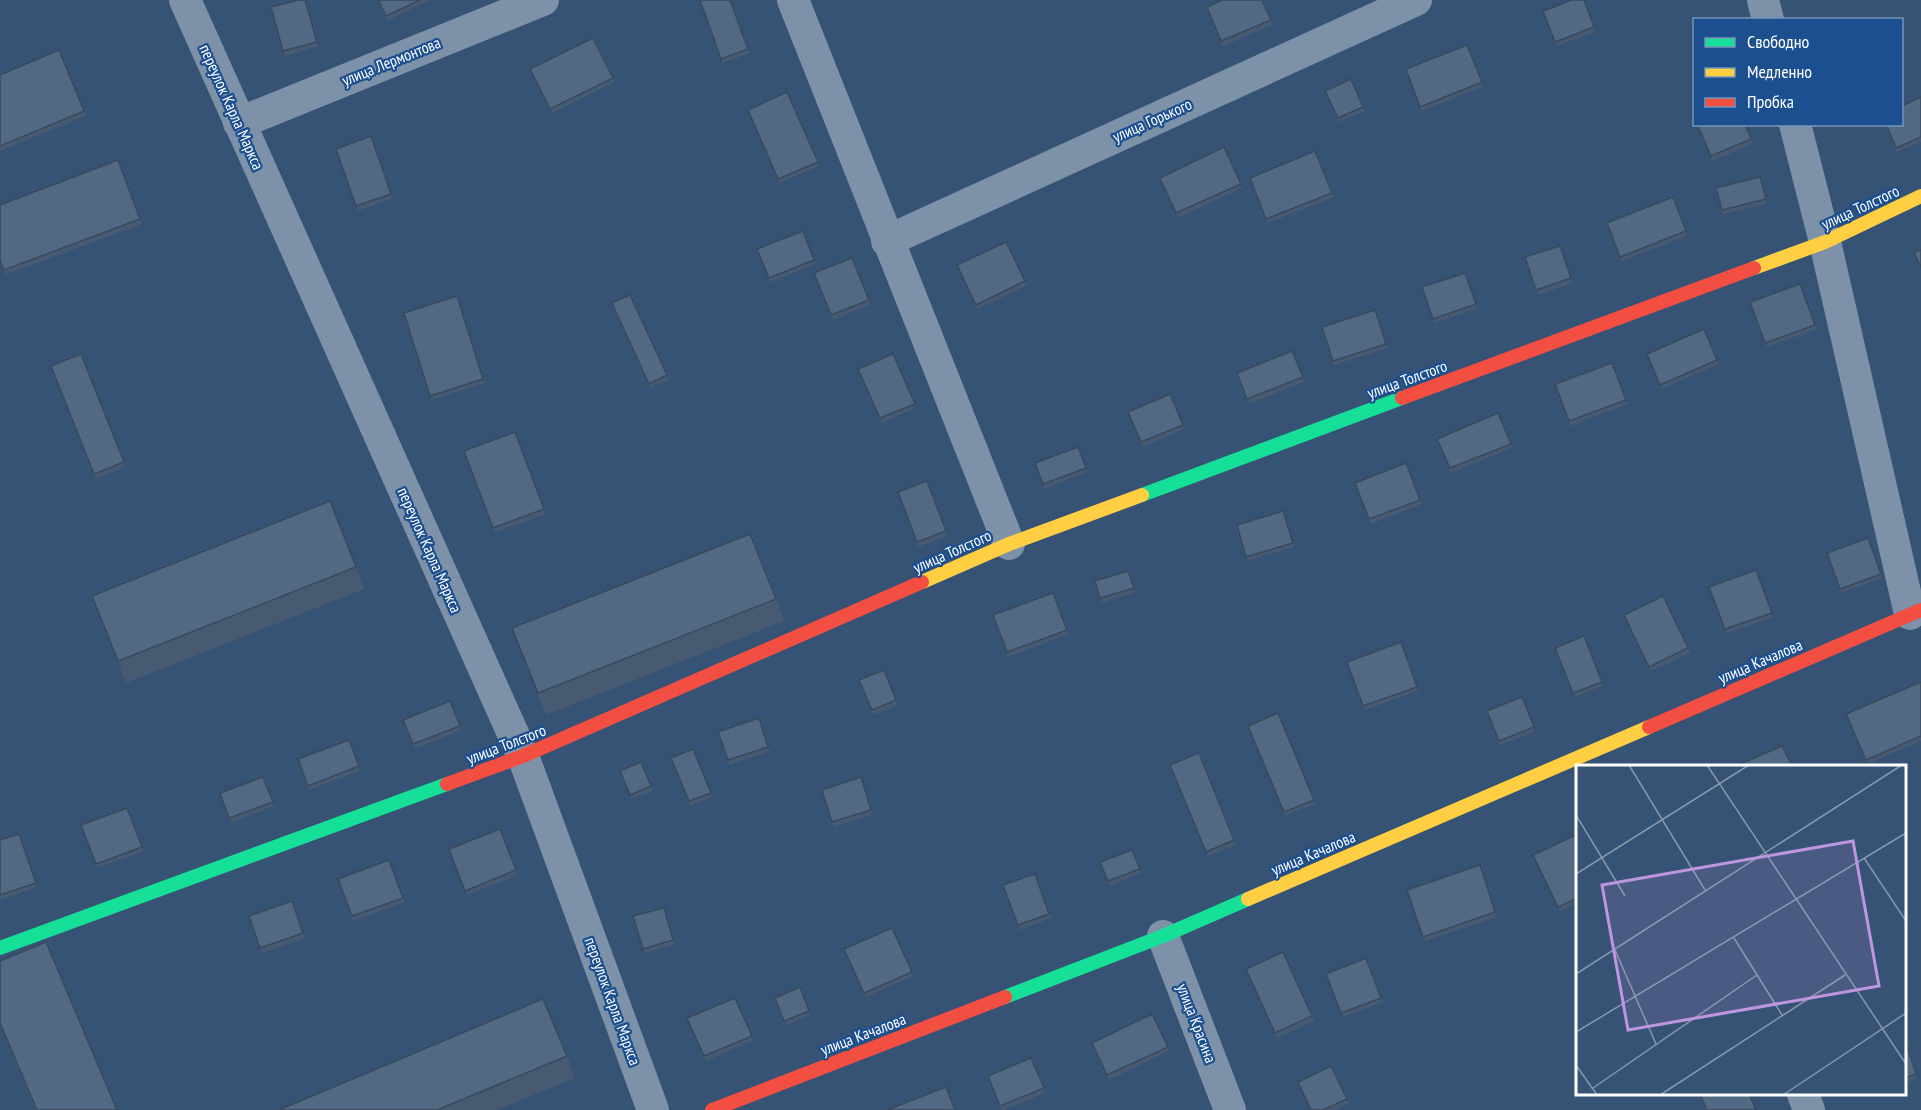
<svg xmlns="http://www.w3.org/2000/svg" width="1921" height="1110" font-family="'PT Sans Narrow',sans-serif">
  <rect width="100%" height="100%" fill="#365274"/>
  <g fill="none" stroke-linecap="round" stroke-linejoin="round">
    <g stroke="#7d92a8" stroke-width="32">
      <polyline points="185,0 523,756 653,1110"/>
      <polyline points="793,0 1009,544"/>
      <polyline points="1763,0 1768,20"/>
      <polyline points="239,123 543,0"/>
      <polyline points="1795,124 1825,242 1910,614"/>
      <polyline points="887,241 1416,0"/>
      <polyline points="1163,936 1230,1110"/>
      <polyline points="1803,1094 1809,1110"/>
    </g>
    <g stroke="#16e098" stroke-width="14">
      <polyline points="1142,495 1402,398"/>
      <polyline points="0,948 447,784"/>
      <polyline points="1005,997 1163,936 1248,899"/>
    </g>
    <g stroke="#ffcf43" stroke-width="14">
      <polyline points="1754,268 1825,242 1921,196"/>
      <polyline points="922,582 1009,544 1142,495"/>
      <polyline points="1248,899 1649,727"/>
    </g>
    <g stroke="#f24e42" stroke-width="14">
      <polyline points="1402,398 1754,268"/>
      <polyline points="1649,727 1921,610"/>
      <polyline points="447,784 523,756 922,582"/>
      <polyline points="712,1110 1005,997"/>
    </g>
  </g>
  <g fill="#475a72">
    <polygon points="305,0 318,46 285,56 283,51"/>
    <polygon points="377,0 430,0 387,21"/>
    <polygon points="700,0 730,0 750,53 723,63"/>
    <polygon points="1262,0 1272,25 1223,46 1207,7"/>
    <polygon points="1543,11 1594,27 1596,32 1556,46"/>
    <polygon points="1467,45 1483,87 1422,111 1406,69"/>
    <polygon points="530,69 613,78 614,82 552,113"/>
    <polygon points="0,75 84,111 86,116 0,151"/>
    <polygon points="1351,79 1365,111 1339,122 1327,96"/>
    <polygon points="787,92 819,166 779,183 748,110"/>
    <polygon points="1921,97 1921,142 1897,152 1885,124"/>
    <polygon points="1697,124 1745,124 1753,144 1712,161"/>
    <polygon points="371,136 393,198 358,211 336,149"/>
    <polygon points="118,160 142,224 5,275 0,260"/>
    <polygon points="1250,178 1332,193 1334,197 1268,223"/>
    <polygon points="1762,181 1767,204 1723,214 1722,210"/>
    <polygon points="1162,182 1241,184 1242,188 1178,218"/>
    <polygon points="1673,197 1687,236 1622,261 1607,223"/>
    <polygon points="803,231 816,264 771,282 757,249"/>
    <polygon points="1560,246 1573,283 1538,295 1525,257"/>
    <polygon points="957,265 1025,281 1026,286 977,309"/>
    <polygon points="814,273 869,300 870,305 833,320"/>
    <polygon points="1465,273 1477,309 1434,323 1433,319"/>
    <polygon points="1800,284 1817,329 1767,347 1750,302"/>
    <polygon points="457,296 485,383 432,400 404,313"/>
    <polygon points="613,308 667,375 669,380 650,388"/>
    <polygon points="1375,310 1388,348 1334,365 1333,361"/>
    <polygon points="1704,329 1719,364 1662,389 1647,354"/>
    <polygon points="81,354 125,467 95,479 51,366"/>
    <polygon points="893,354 916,408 882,423 858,369"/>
    <polygon points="1237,373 1303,377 1304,382 1249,404"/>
    <polygon points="1555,384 1626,400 1628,404 1570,426"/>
    <polygon points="1170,394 1184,429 1143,447 1128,412"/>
    <polygon points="515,432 546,514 494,533 464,451"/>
    <polygon points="1437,439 1511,444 1512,448 1451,473"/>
    <polygon points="1078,447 1087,472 1045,489 1035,463"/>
    <polygon points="1406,463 1422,504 1371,524 1355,483"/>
    <polygon points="927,481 947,536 918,547 898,492"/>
    <polygon points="1283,511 1294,547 1248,561 1237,525"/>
    <polygon points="1868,538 1882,578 1841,593 1827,553"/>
    <polygon points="356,567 364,589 126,683 92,596"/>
    <polygon points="1756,570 1773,617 1726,634 1709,587"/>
    <polygon points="1128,571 1135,592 1102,603 1095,581"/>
    <polygon points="1053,593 1069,634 1008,657 993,615"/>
    <polygon points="776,599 784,621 546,715 512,628"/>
    <polygon points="1624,615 1688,648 1690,653 1651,671"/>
    <polygon points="1584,636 1603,686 1574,697 1555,648"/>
    <polygon points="1401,642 1418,691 1365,710 1347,662"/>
    <polygon points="884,670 898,705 873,715 859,680"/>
    <polygon points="1921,683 1921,741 1868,764 1846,714"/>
    <polygon points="1522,697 1535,732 1500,745 1487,711"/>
    <polygon points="450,701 462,730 414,749 403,720"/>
    <polygon points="1278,713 1315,804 1285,816 1248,726"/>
    <polygon points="759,718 770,751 729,765 728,760"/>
    <polygon points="349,740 360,771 309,790 298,759"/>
    <polygon points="693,749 712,797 690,806 671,758"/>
    <polygon points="1199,753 1236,845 1208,856 1170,765"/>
    <polygon points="641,762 653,791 631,799 620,771"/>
    <polygon points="263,777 274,806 231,823 220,793"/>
    <polygon points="861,777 873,814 834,827 822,790"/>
    <polygon points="81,825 142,847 143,852 97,868"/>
    <polygon points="500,829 518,875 467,895 449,849"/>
    <polygon points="19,834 37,887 0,900 0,840"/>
    <polygon points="1578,834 1578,903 1560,911 1533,855"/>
    <polygon points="1132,850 1141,873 1110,886 1100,862"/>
    <polygon points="1480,865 1497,917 1425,941 1407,890"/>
    <polygon points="1035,874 1051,918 1020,930 1003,885"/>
    <polygon points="338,879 403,898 405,902 353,921"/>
    <polygon points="292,901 305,938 262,953 249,916"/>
    <polygon points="664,908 675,944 645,953 633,916"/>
    <polygon points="892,928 913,976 866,997 846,954"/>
    <polygon points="1366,958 1383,1002 1343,1017 1326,974"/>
    <polygon points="0,961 117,1110 35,1110 0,1026"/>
    <polygon points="1247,974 1312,1016 1314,1021 1277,1038"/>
    <polygon points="800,987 811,1015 786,1025 775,998"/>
    <polygon points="735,998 754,1040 706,1061 687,1018"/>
    <polygon points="1905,1040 1917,1079 1905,1083"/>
    <polygon points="1093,1047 1168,1047 1169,1051 1109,1080"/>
    <polygon points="567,1056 575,1078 497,1110 279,1110"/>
    <polygon points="1031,1058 1045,1093 1004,1110 1001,1110 988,1076"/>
    <polygon points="1347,1099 1348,1104 1335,1110 1310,1110"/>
  </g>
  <g fill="#526984" stroke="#394a5c" stroke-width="1.5">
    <polygon points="298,0 305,0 317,42 283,51 271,7"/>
    <polygon points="378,0 420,0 386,16"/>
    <polygon points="700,0 730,0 748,49 721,59"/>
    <polygon points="1222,0 1262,0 1271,20 1221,41 1207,7"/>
    <polygon points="1572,0 1584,0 1594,27 1555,42 1543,11"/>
    <polygon points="593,38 613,78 550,109 530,69"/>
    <polygon points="1467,45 1482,82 1420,107 1406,69"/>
    <polygon points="59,50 84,111 0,146 0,75"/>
    <polygon points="1351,79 1363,107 1338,118 1325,91"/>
    <polygon points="787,92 818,162 778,179 748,110"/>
    <polygon points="1921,97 1921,137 1896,148 1886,124 1902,124 1902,106"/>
    <polygon points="1697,124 1745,124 1751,139 1711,156"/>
    <polygon points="371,136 391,194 356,206 336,149"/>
    <polygon points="1224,147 1241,184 1176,213 1160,178"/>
    <polygon points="1315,151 1332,193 1266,219 1250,178"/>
    <polygon points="118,160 140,219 4,270 0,260 0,205"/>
    <polygon points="1760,177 1766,199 1722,210 1716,188"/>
    <polygon points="1673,197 1686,231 1620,257 1607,223"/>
    <polygon points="803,231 814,260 769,278 757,249"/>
    <polygon points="1006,242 1025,281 976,305 957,265"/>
    <polygon points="1560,246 1571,278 1536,290 1525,257"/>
    <polygon points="1921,250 1921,268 1914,252"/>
    <polygon points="852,258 869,300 831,315 814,273"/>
    <polygon points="1465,273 1476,304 1433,319 1422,287"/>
    <polygon points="1800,284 1815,325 1765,343 1750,302"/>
    <polygon points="630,295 667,375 649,384 612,303"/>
    <polygon points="457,296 483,379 430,396 404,313"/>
    <polygon points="1375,310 1386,344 1333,361 1322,327"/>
    <polygon points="1704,329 1717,360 1660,385 1647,354"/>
    <polygon points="1292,351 1303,377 1247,399 1237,373"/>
    <polygon points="81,354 124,462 94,474 51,366"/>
    <polygon points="893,354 915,404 880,418 858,369"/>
    <polygon points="1612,363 1626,400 1569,421 1555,384"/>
    <polygon points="1170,394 1183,425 1141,442 1128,412"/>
    <polygon points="1498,413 1511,444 1450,468 1437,439"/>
    <polygon points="515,432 544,509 493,528 464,451"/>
    <polygon points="1078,447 1086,468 1043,484 1035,463"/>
    <polygon points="1406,463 1420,500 1369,519 1355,483"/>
    <polygon points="927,481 946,531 917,542 898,492"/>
    <polygon points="330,501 356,567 118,661 92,596"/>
    <polygon points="1283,511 1293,543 1246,557 1237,525"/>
    <polygon points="750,534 776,599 538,693 512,628"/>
    <polygon points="1868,538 1881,574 1840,589 1827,553"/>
    <polygon points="1756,570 1772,613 1725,629 1709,587"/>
    <polygon points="1128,571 1134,588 1100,598 1095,581"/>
    <polygon points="1053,593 1067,630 1007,652 993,615"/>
    <polygon points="1663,596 1688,648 1649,667 1624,615"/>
    <polygon points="1584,636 1602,682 1573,693 1555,648"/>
    <polygon points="1401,642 1417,687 1363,706 1347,662"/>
    <polygon points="884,670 896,700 872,710 859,680"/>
    <polygon points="1921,682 1921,736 1866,760 1846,714"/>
    <polygon points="1522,697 1534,727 1499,741 1487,711"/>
    <polygon points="450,701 460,726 413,744 403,720"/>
    <polygon points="1278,713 1314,800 1284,812 1248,726"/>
    <polygon points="759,718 768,747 728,760 718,732"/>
    <polygon points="349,740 359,766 308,786 298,759"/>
    <polygon points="1782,746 1792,766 1736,766"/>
    <polygon points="693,749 711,793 689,801 671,758"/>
    <polygon points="1199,753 1234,840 1206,852 1170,765"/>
    <polygon points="641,762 651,786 630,795 620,771"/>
    <polygon points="263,777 273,802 229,818 220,793"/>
    <polygon points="861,777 871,810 832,822 822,790"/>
    <polygon points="127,808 142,847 96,864 81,825"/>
    <polygon points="500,829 516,870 465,891 449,849"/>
    <polygon points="19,834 36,883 0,895 0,840"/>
    <polygon points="1578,834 1578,898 1558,907 1533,855"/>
    <polygon points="1132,850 1140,869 1108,881 1100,862"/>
    <polygon points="389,860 403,898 352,916 338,879"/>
    <polygon points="1480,865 1495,912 1423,937 1407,890"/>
    <polygon points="1035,874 1049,914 1018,925 1003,885"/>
    <polygon points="292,901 303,933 260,948 249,916"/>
    <polygon points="664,908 673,940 643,949 633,916"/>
    <polygon points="892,928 912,972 864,993 844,949"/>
    <polygon points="46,942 117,1110 37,1110 0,1023 0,961"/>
    <polygon points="1283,952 1312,1016 1275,1033 1246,969"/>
    <polygon points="1366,958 1381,998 1341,1013 1326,974"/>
    <polygon points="800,987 809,1011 784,1021 775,998"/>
    <polygon points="735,998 752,1036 704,1056 687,1018"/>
    <polygon points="543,999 567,1056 437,1110 279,1110"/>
    <polygon points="1152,1014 1168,1047 1107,1075 1092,1043"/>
    <polygon points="1905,1040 1916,1074 1905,1078"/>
    <polygon points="1031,1058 1044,1088 1000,1106 988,1076"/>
    <polygon points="1331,1066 1347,1099 1323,1110 1311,1110 1298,1082"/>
    <polygon points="946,1087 955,1110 887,1110"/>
    <polygon points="1700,1094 1749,1094 1756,1110 1707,1110"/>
  </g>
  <g text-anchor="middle" stroke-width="4.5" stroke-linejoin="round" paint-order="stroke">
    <g font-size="16" fill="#fff" stroke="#1b4f8f">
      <text transform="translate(391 61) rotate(-22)" y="6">улица Лермонтова</text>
      <text transform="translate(232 107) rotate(66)" y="6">переулок Карла Маркса</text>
      <text transform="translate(1152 120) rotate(-24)" y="6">улица Горького</text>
      <text transform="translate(1860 207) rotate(-25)" y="6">улица Толстого</text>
      <text transform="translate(1407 379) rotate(-20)" y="6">улица Толстого</text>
      <text transform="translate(430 550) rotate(66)" y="6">переулок Карла Маркса</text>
      <text transform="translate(952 551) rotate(-24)" y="6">улица Толстого</text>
      <text transform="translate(1760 661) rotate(-23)" y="6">улица Качалова</text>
      <text transform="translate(506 744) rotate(-21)" y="6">улица Толстого</text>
      <text transform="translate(1313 853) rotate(-23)" y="6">улица Качалова</text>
      <text transform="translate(613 1001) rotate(70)" y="6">переулок Карла Маркса</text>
      <text transform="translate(1197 1023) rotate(69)" y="6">улица Красина</text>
      <text transform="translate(863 1034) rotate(-21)" y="6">улица Качалова</text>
    </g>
  </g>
  <g transform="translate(1576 765)">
    <rect width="330" height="330" fill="#365274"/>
    <path fill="none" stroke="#8697ac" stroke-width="1.5" d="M53,0L129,125M131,0L330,299M0,50L49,131M288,93L330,156M0,109L173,0M158,173L206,250M39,185L80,279M0,209L326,0M0,267L330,68M0,300L21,330M17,323L181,210M84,330L269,210M207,330L330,248"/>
    <path fill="#bd96df" fill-opacity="0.15" stroke="#bd96df" stroke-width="3" d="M277,76L303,221L52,265L26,120Z"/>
    <rect width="330" height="330" fill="none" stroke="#fff" stroke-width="3"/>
  </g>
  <rect x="1693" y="18" width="210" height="108" fill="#1b4f8f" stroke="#7695bc" stroke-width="1.5"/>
  <rect x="1705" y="38" width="30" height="9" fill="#16e098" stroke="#7695bc" stroke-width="1.5"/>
  <text x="1747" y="48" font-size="18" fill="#ffffff">Свободно</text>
  <rect x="1705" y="68" width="30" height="9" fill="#ffcf43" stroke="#7695bc" stroke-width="1.5"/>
  <text x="1747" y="78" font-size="18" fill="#ffffff">Медленно</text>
  <rect x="1705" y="98" width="30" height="9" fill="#f24e42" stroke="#7695bc" stroke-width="1.5"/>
  <text x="1747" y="108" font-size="18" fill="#ffffff">Пробка</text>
</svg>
